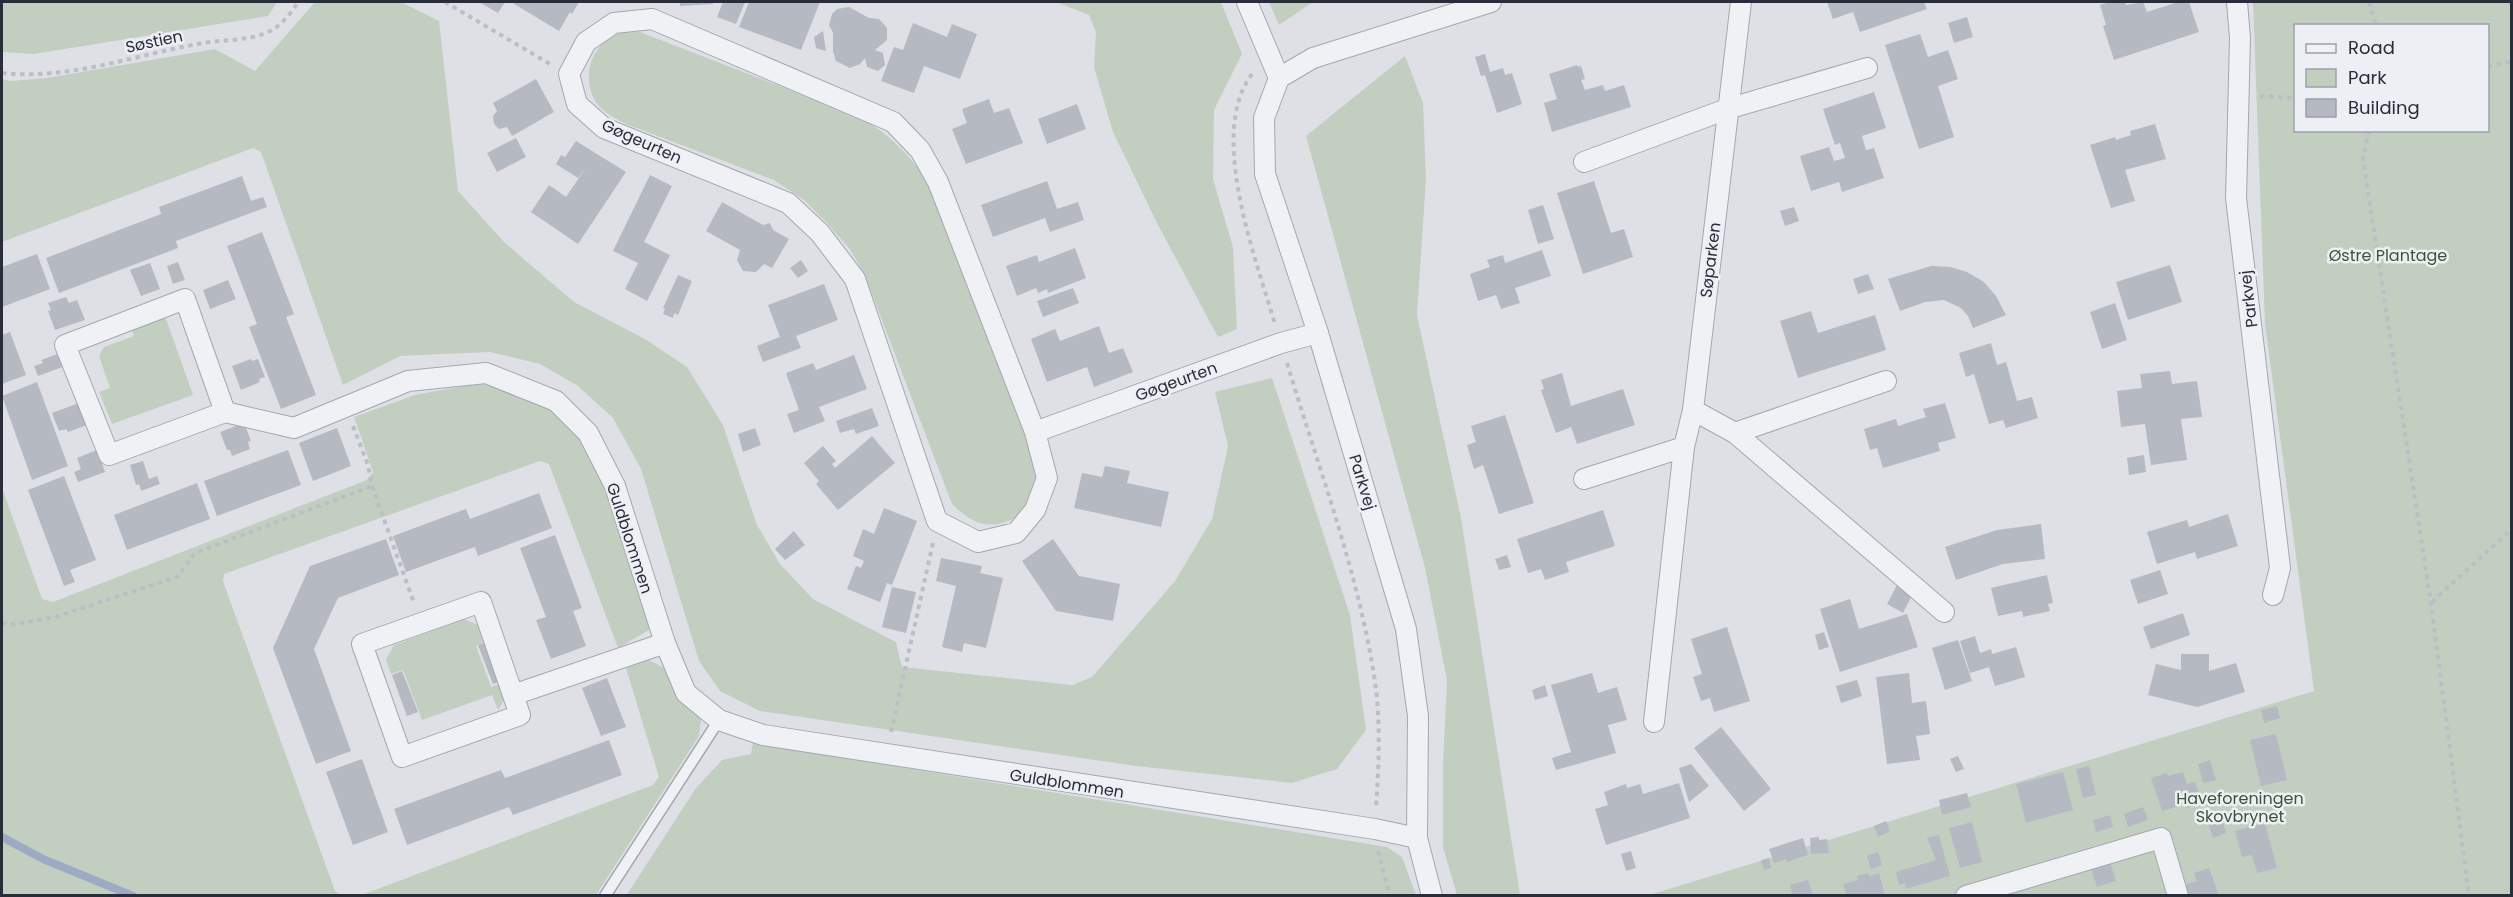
<svg xmlns="http://www.w3.org/2000/svg" width="2513" height="897" font-family="Poppins,sans-serif">
  <rect width="100%" height="100%" fill="#dee0e6"/>
  <g fill="#c2cfc0" fill-rule="evenodd">
    <polygon points="2,2 277,2 268,16 34,54 2,52"/>
    <polygon points="315,2 401,2 439,21 458,191 504,242 574,302 645,339 687,367 723,425 757,525 780,564 813,599 896,642 902,667 1072,685 1092,677 1175,581 1212,519 1228,446 1215,392 1272,378 1350,615 1366,730 1337,769 1292,783 1136,766 760,711 720,691 699,661 641,469 613,418 578,386 540,364 490,352 400,356 343,385 261,152 253,148 2,242 2,79 10,81 47,78 215,49 255,71"/>
    <polygon points="1056,2 1221,2 1242,54 1214,110 1213,179 1233,247 1237,329 1218,337 1157,223 1113,132 1094,67 1096,32 1089,15"/>
    <polygon points="1269,2 1313,2 1279,25"/>
    <path d="M2253,2H2511V895L1646,896L2314,691L2265,324ZM2296,26H2488V130H2296Z"/>
    <path d="M640,32L862,118C895,139 918,162 935,196L1035,458C1036,468 1040,482 1037,492C1029,512 1007,528 984,524C971,522 961,512 952,504L864,273L849,248L826,222L804,200L774,180L626,124C615,118 603,113 596,102C580,77 592,41 621,33C627,32 634,32 640,32Z"/>
    <polygon points="1405,56 1423,103 1426,179 1417,315 1461,518 1520,895 1457,895 1443,847 1443,764 1447,680 1425,568 1306,136"/>
    <polygon points="164,313 193,395 112,424 99,392 110,388 99,356 104,347 134,336 131,327"/>
    <path d="M474,384C528,386 580,423 603,472C611,486 614,504 619,520C629,553 640,587 650,620L649,630L618,648L549,464L540,461L224,574L223,581L335,891L340,895H2V488L42,599L53,602L367,480L373,472L354,417L415,395Z"/>
    <polygon points="464,619 480,626 485,641 476,646 491,687 501,683 505,699 498,710 492,695 422,720 403,670 391,674 386,659 394,645"/>
    <polygon points="649,660 670,671 699,715 701,721 699,736 596,895 359,896 653,785 659,777 626,668"/>
    <polygon points="753,743 1387,847 1402,857 1416,895 626,896 696,788 722,760 751,754"/>
  </g>
  <g fill="none" stroke-linecap="round" stroke-linejoin="round">
    <polyline stroke="#9caac3" stroke-width="8" points="2,837 43,859 133,896"/>
  </g>
  <g fill="#b5b9c2">
    <polygon points="479,2 505,2 498,13"/>
    <polygon points="511,2 579,2 572,14 570,12 559,31"/>
    <polygon points="680,2 713,2 713,4 680,6"/>
    <polygon points="723,2 745,2 736,24 717,17"/>
    <polygon points="749,2 820,2 801,50 739,27"/>
    <polygon points="1827,2 1924,2 1927,9 1860,32 1853,12 1833,19"/>
    <polygon points="2110,2 2125,2 2126,5 2143,2 2147,12 2178,2 2189,2 2199,32 2114,60 2103,26 2106,25 2100,5"/>
    <polygon points="849,7 869,18 879,19 887,28 887,40 875,50 883,53 885,65 878,71 867,67 865,58 860,64 850,68 836,61 833,51 833,33 829,25 832,14 837,9"/>
    <polygon points="1967,17 1973,37 1954,43 1948,23"/>
    <polygon points="913,23 947,37 952,24 977,34 960,79 924,66 914,93 881,81 894,47 903,50"/>
    <polygon points="823,31 826,51 816,48 814,37"/>
    <polygon points="1920,34 1928,57 1948,50 1958,79 1938,86 1954,137 1919,149 1885,45"/>
    <polygon points="1485,54 1490,72 1503,68 1505,75 1512,73 1522,104 1497,113 1485,75 1481,76 1475,57"/>
    <polygon points="1577,65 1578,67 1581,66 1585,79 1581,80 1585,90 1603,85 1605,91 1624,85 1631,107 1552,132 1544,103 1557,99 1549,74"/>
    <polygon points="536,79 554,112 512,136 507,127 499,129 494,124 493,116 497,111 493,103"/>
    <polygon points="1874,92 1886,128 1862,136 1866,150 1874,148 1884,178 1842,192 1839,182 1811,191 1800,156 1829,147 1834,161 1845,158 1840,143 1835,145 1823,109"/>
    <polygon points="989,99 994,113 1009,108 1023,143 966,164 952,129 967,123 962,109"/>
    <polygon points="1077,104 1086,129 1047,144 1038,119"/>
    <polygon points="2155,124 2166,159 2125,170 2135,201 2111,208 2090,145 2115,137 2116,140 2131,135 2130,131"/>
    <polygon points="516,138 526,157 497,172 487,153"/>
    <polygon points="576,141 626,172 578,244 531,212 549,185 566,197 587,166 578,178 556,164 561,155 565,157"/>
    <polygon points="650,175 672,186 644,242 670,255 647,301 625,289 638,263 613,251"/>
    <polygon points="242,176 251,201 263,197 267,207 176,241 178,248 59,293 46,258 161,214 159,207"/>
    <polygon points="1047,181 1057,209 1078,202 1084,220 1050,232 1045,218 993,237 981,205"/>
    <polygon points="1594,181 1611,233 1624,229 1633,257 1583,274 1557,193"/>
    <polygon points="722,202 763,225 770,223 773,230 789,239 772,268 764,264 756,272 743,271 737,260 740,250 706,231"/>
    <polygon points="1543,205 1554,239 1538,244 1528,210"/>
    <polygon points="1794,207 1799,221 1785,226 1780,211"/>
    <polygon points="262,232 294,314 286,317 316,395 281,409 249,327 257,324 227,246"/>
    <polygon points="1075,248 1086,278 1048,293 1047,289 1038,293 1036,288 1017,296 1006,266 1037,255 1039,262"/>
    <polygon points="1542,250 1551,276 1515,288 1520,303 1501,309 1496,295 1478,301 1470,274 1490,267 1487,260 1503,255 1505,263"/>
    <polygon points="37,254 50,289 2,307 2,267"/>
    <polygon points="801,260 808,271 798,278 790,268"/>
    <polygon points="178,262 185,280 173,284 167,266"/>
    <polygon points="150,263 160,289 141,296 130,270"/>
    <polygon points="2170,265 2182,302 2128,320 2116,282"/>
    <polygon points="1931,266 1950,267 1967,272 1984,282 1996,296 2006,315 1973,328 1968,316 1961,308 1944,300 1925,302 1900,311 1888,279"/>
    <polygon points="1868,274 1874,289 1858,294 1853,279"/>
    <polygon points="678,275 692,281 678,315 674,313 673,318 663,314 665,309 663,308"/>
    <polygon points="228,280 236,299 210,309 203,290"/>
    <polygon points="824,284 838,320 796,336 801,348 763,362 757,346 780,337 768,305"/>
    <polygon points="1073,288 1079,303 1043,317 1037,301"/>
    <polygon points="66,297 69,303 77,300 85,320 55,330 48,311 51,310 48,303"/>
    <polygon points="2115,303 2127,340 2102,349 2090,312"/>
    <polygon points="1811,311 1818,333 1875,315 1886,350 1798,378 1780,321"/>
    <polygon points="1099,326 1109,353 1123,348 1133,372 1094,387 1087,367 1047,382 1031,339 1055,329 1060,341"/>
    <polygon points="10,332 26,375 2,384 2,335"/>
    <polygon points="1991,343 1997,365 2006,362 2017,401 2032,397 2038,418 2006,428 2003,420 1989,424 1974,374 1966,377 1959,353"/>
    <polygon points="60,353 65,366 38,376 34,366 43,363 41,360"/>
    <polygon points="854,355 867,389 819,407 825,421 794,433 787,414 799,410 786,373 813,363 816,370"/>
    <polygon points="251,359 252,361 258,359 265,377 259,379 260,382 241,390 232,366"/>
    <polygon points="2170,371 2172,384 2197,381 2202,417 2181,419 2187,460 2151,465 2145,424 2121,427 2117,391 2142,388 2140,374"/>
    <polygon points="1562,373 1571,406 1623,389 1635,425 1577,444 1571,427 1556,433 1541,390 1544,389 1541,380"/>
    <polygon points="37,382 68,466 32,480 2,396"/>
    <polygon points="79,403 87,425 68,432 66,429 59,431 52,413"/>
    <polygon points="1945,403 1956,438 1938,443 1940,451 1883,468 1877,448 1870,450 1864,429 1896,419 1898,426 1926,417 1923,409"/>
    <polygon points="872,408 879,426 856,434 854,429 840,433 836,421"/>
    <polygon points="1505,415 1534,503 1499,514 1483,465 1474,469 1467,445 1476,442 1471,426"/>
    <polygon points="244,423 251,441 248,442 250,449 232,456 230,450 227,450 220,432"/>
    <polygon points="337,428 351,466 313,481 299,443"/>
    <polygon points="755,428 761,445 743,452 738,434"/>
    <polygon points="872,436 895,463 838,510 816,484 819,481 804,463 823,446 836,461 832,464 835,468"/>
    <polygon points="97,450 105,472 78,482 74,472 81,469 77,458"/>
    <polygon points="288,450 301,485 217,516 204,481"/>
    <polygon points="2144,455 2146,472 2129,475 2127,458"/>
    <polygon points="143,461 149,479 157,476 160,484 141,491 139,484 136,485 130,465"/>
    <polygon points="1105,466 1130,471 1127,483 1169,492 1161,527 1074,508 1082,473 1102,477"/>
    <polygon points="64,476 96,560 70,570 75,582 64,586 28,490"/>
    <polygon points="197,483 210,519 127,550 114,515"/>
    <polygon points="539,493 552,528 478,556 475,547 406,572 393,536 466,509 470,519"/>
    <polygon points="884,508 917,521 892,585 887,583 880,602 847,589 856,566 861,568 864,561 853,556 863,529 874,534"/>
    <polygon points="1603,510 1615,546 1566,562 1569,572 1545,580 1541,569 1528,573 1517,539"/>
    <polygon points="2228,514 2238,546 2197,559 2195,552 2157,564 2147,532 2187,520 2189,527"/>
    <polygon points="2041,524 2045,559 2003,564 1956,580 1945,547 1997,530"/>
    <polygon points="794,531 805,545 785,560 775,549"/>
    <polygon points="555,535 582,608 573,611 586,646 551,659 536,620 546,617 520,548"/>
    <polygon points="386,539 399,575 338,598 314,649 351,751 316,764 273,648 310,566"/>
    <polygon points="1053,539 1079,576 1120,584 1113,621 1056,611 1022,561"/>
    <polygon points="1507,555 1511,567 1499,570 1495,559"/>
    <polygon points="941,558 982,566 980,573 1003,578 986,648 964,643 962,652 942,647 956,586 936,581"/>
    <polygon points="2160,570 2168,594 2138,604 2130,580"/>
    <polygon points="2047,575 2053,603 2048,604 2050,611 2023,617 2022,611 1998,616 1991,588"/>
    <polygon points="1897,585 1913,593 1903,613 1887,604"/>
    <polygon points="892,587 916,592 906,633 882,627"/>
    <polygon points="1850,599 1859,629 1907,614 1918,647 1840,672 1820,609"/>
    <polygon points="2183,613 2190,635 2151,649 2143,627"/>
    <polygon points="1727,627 1750,701 1714,712 1710,698 1701,701 1693,677 1702,674 1691,639"/>
    <polygon points="1824,632 1829,647 1819,650 1815,635"/>
    <polygon points="1975,636 1980,653 1991,649 1992,654 2016,647 2025,677 1995,686 1989,667 1970,673 1960,641"/>
    <polygon points="1958,640 1972,681 1945,690 1932,648"/>
    <polygon points="488,641 503,680 493,684 478,645"/>
    <polygon points="2181,654 2209,654 2209,671 2236,663 2245,692 2197,707 2148,695 2156,664 2181,670"/>
    <polygon points="402,671 418,712 407,716 392,675"/>
    <polygon points="1592,673 1598,693 1617,687 1627,720 1608,725 1616,753 1556,770 1552,758 1571,752 1551,685"/>
    <polygon points="1909,673 1912,703 1926,701 1930,734 1916,736 1920,760 1887,764 1876,677"/>
    <polygon points="607,678 626,727 601,736 582,688"/>
    <polygon points="1857,680 1862,696 1841,703 1836,686"/>
    <polygon points="1545,685 1548,696 1535,700 1532,690"/>
    <polygon points="2277,706 2280,718 2264,723 2261,710"/>
    <polygon points="1721,727 1771,789 1744,811 1694,748"/>
    <polygon points="2276,734 2287,780 2261,786 2250,740"/>
    <polygon points="609,740 622,775 513,815 509,807 407,845 394,809 501,770 505,778"/>
    <polygon points="1958,756 1964,769 1956,772 1950,759"/>
    <polygon points="362,759 388,832 353,845 326,772"/>
    <polygon points="2210,760 2216,780 2203,783 2198,764"/>
    <polygon points="1691,764 1709,786 1689,802 1679,768"/>
    <polygon points="2089,766 2096,795 2083,798 2076,769"/>
    <polygon points="2063,772 2073,810 2026,823 2016,784"/>
    <polygon points="2183,772 2187,784 2195,782 2202,803 2186,808 2185,804 2162,811 2151,778 2167,773 2168,776"/>
    <polygon points="1679,783 1690,818 1606,845 1595,809 1608,805 1604,792 1626,784 1627,788 1640,784 1643,794"/>
    <polygon points="1967,793 1971,807 1942,815 1939,800"/>
    <polygon points="2143,807 2148,820 2128,827 2124,814"/>
    <polygon points="2110,815 2113,827 2096,832 2093,820"/>
    <polygon points="2222,819 2226,833 2213,838 2208,823"/>
    <polygon points="1886,821 1890,831 1878,837 1874,826"/>
    <polygon points="1972,822 1982,862 1960,868 1949,828"/>
    <polygon points="2265,823 2277,868 2257,873 2252,855 2242,857 2235,831"/>
    <polygon points="1939,835 1950,876 1906,889 1905,883 1899,885 1896,872 1936,860 1927,838"/>
    <polygon points="1819,837 1819,840 1827,839 1829,853 1811,854 1810,838"/>
    <polygon points="1803,838 1808,855 1787,862 1786,859 1774,863 1769,849"/>
    <polygon points="1631,851 1636,868 1626,871 1621,854"/>
    <polygon points="1878,852 1882,865 1871,869 1867,856"/>
    <polygon points="1769,858 1771,868 1764,870 1761,860"/>
    <polygon points="2110,862 2116,881 2097,887 2091,868"/>
    <polygon points="2209,868 2219,896 2187,896 2184,885 2197,881 2194,873"/>
    <polygon points="1868,873 1869,876 1879,873 1885,896 1847,896 1843,884 1858,880 1857,876"/>
    <polygon points="1808,880 1813,896 1793,896 1790,885"/>
  </g>
  <g fill="none" stroke-linecap="round" stroke-linejoin="round">
    <g stroke="#a4a7af" stroke-width="13">
      <polyline id="lane" points="605,896 719,720"/>
    </g>
    <g stroke="#a4a7af" stroke-width="22">
      <g id="street">
        <polyline points="1247,2 1279,78"/>
        <polyline points="2237,2 2240,38 2236,198 2280,568 2273,595"/>
        <polyline points="1584,162 1727,109 1867,68"/>
        <polyline points="1693,410 1735,433 1944,612"/>
        <polyline points="225,412 109,455 65,345 185,299 225,412 294,428 408,381 486,373 556,401 588,433 615,486 665,643 686,693 719,720 763,735 1375,829 1417,838"/>
        <polyline points="1035,432 938,182 920,150 893,122 652,19 614,23 586,42 569,74 577,104 604,128 788,203 820,233 855,279 937,521 978,542 1016,533 1035,510 1047,478 1035,432 1281,343 1318,333"/>
        <polyline points="1735,433 1886,381"/>
        <polyline points="1584,479 1684,447"/>
        <polyline points="513,695 520,715 402,757 362,644 481,602 513,695 665,643"/>
        <polyline points="1654,722 1684,447 1693,410 1741,2"/>
        <polyline points="1432,896 1417,838 1418,716 1406,629 1318,333 1265,174 1264,118 1279,78 1313,58 1491,2"/>
        <polyline points="1966,896 2161,838 2178,896"/>
      </g>
    </g>
    <g stroke="#bcbec5" stroke-width="4" stroke-dasharray="4.5 4.5" stroke-linecap="butt">
      <polyline points="445,2 550,64"/>
      <polyline points="2369,2 2376,26"/>
      <polyline points="2488,67 2512,61"/>
      <path d="M2,73C68,80 133,56 197,44C221,39 248,42 270,31C281,26 292,12 298,2"/>
      <path d="M1252,74C1207,133 1256,259 1275,324"/>
      <polyline points="2260,96 2296,98"/>
      <polyline points="2369,130 2363,159 2431,603 2469,896"/>
      <path d="M1287,363C1318,466 1357,569 1374,675C1381,719 1379,764 1376,808"/>
      <polyline points="353,426 368,465 372,486 414,603"/>
      <polyline points="2432,602 2512,529"/>
      <polyline points="2,623 10,625 55,617 177,577 195,553 372,486"/>
      <polyline points="891,732 933,543"/>
      <polyline points="1378,851 1390,896"/>
    </g>
    <use href="#lane" stroke="#f0f1f5" stroke-width="10"/>
    <use href="#street" stroke="#f0f1f5" stroke-width="20"/>
  </g>
  <g text-anchor="middle" stroke-width="5" stroke-linejoin="round" paint-order="stroke">
    <g font-size="16" fill="#282d3b" stroke="#edeff4">
      <text transform="translate(154 41) rotate(-12)" y="6">Søstien</text>
      <text transform="translate(642 141) rotate(24)" y="6">Gøgeurten</text>
      <text transform="translate(1710 260) rotate(-83)" y="6">Søparken</text>
      <text transform="translate(2248 299) rotate(-97)" y="6">Parkvej</text>
      <text transform="translate(1176 381) rotate(-20)" y="6">Gøgeurten</text>
      <text transform="translate(1363 482) rotate(73)" y="6">Parkvej</text>
      <text transform="translate(630 538) rotate(72)" y="6">Guldblommen</text>
      <text transform="translate(1067 783) rotate(9)" y="6">Guldblommen</text>
    </g>
    <g font-size="16" fill="#395537" stroke="#edeff4">
      <text x="2388" y="261">Østre Plantage</text>
      <text x="2240" y="804">Haveforeningen<tspan x="2240" dy="18">Skovbrynet</tspan></text>
    </g>
  </g>
  <rect width="2513" height="897" fill="none" stroke="#282d3b" stroke-width="6"/>
  <rect x="2294" y="24" width="195" height="108" fill="#edeff4" stroke="#9ea1aa" stroke-width="1.5"/>
  <rect x="2306" y="44" width="30" height="9" fill="#f0f1f5" stroke="#9ea1aa" stroke-width="1.5"/>
  <text x="2348" y="54" font-size="18" fill="#282d3b">Road</text>
  <rect x="2306" y="69" width="30" height="18" fill="#c2cfc0" stroke="#9ea1aa" stroke-width="1.5"/>
  <text x="2348" y="84" font-size="18" fill="#282d3b">Park</text>
  <rect x="2306" y="99" width="30" height="18" fill="#b5b9c2" stroke="#9ea1aa" stroke-width="1.5"/>
  <text x="2348" y="114" font-size="18" fill="#282d3b">Building</text>
</svg>
